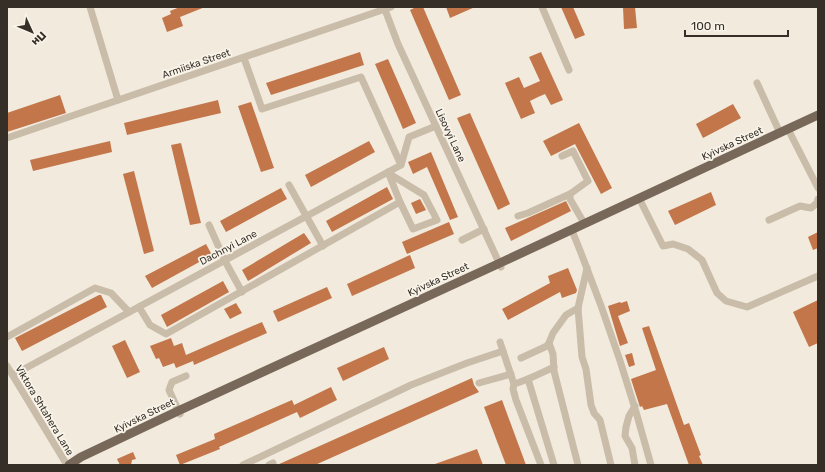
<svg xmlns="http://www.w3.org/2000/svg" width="825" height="472" font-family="Rubik,sans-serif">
  <rect width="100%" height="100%" fill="#f1eadd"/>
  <g fill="#c2764a">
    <polygon points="180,7 205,7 180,17 183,26 167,32 162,18 171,14 170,11"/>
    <polygon points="416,7 423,7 461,95 449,100 410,10"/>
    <polygon points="446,7 475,7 450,18"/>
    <polygon points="561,7 573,7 585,35 575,39"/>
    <polygon points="623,7 635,7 637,28 624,29"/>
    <polygon points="360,52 364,65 271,95 266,83"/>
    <polygon points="541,52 563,100 551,105 545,94 538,97 530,101 535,113 521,119 505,83 519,77 524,88 540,81 529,57"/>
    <polygon points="388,59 416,123 403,129 375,64"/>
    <polygon points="60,95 66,113 7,132 7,113"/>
    <polygon points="218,100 221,113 127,135 124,123"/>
    <polygon points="251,102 274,168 261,172 238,106"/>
    <polygon points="733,104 741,118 703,138 696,124"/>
    <polygon points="470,113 510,204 498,210 457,118"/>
    <polygon points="579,123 612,188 601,194 575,144 551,156 543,141"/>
    <polygon points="110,141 112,152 33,171 30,160"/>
    <polygon points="369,141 375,152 311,187 305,175"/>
    <polygon points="181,143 201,223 190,225 171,145"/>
    <polygon points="431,152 458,217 450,220 427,167 413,174 408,162"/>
    <polygon points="134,171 154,251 144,254 123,174"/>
    <polygon points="387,187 393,199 332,232 326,221"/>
    <polygon points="281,188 287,199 226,232 220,221"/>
    <polygon points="711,192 716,205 675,225 668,211"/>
    <polygon points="420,199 426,210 416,214 411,203"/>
    <polygon points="566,201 571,211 511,241 505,228"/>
    <polygon points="449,222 454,234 407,254 402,242"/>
    <polygon points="818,232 818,248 813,250 808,237"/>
    <polygon points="304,233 311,243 248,281 242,270"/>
    <polygon points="206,244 212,255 152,288 145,276"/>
    <polygon points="410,255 415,268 352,296 347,284"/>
    <polygon points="568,268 577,290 576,293 562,298 560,292 508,320 502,309 550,283 548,276"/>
    <polygon points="223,281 229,292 167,327 161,315"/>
    <polygon points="327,287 332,298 278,322 273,311"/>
    <polygon points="99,295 101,295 107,307 22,351 15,338"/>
    <polygon points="818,300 818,343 809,347 793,312"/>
    <polygon points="627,301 630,311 618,316 628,343 620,346 608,306 620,302 621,303"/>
    <polygon points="236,303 242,313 230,319 224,309"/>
    <polygon points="262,322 267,333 194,365 193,361 176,368 174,363 163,367 159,358 156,359 150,346 171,338 174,346 182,343 186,355"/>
    <polygon points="649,326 684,425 689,423 701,455 699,456 703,465 689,465 667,404 644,410 642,406 640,407 631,379 656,370 642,328"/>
    <polygon points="125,340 140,372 127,378 112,346"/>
    <polygon points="384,347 389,359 343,381 337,368"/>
    <polygon points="632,353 635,365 629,367 625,355"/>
    <polygon points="472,378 474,385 479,392 315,465 277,465"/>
    <polygon points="331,387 337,400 300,418 297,412 219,447 220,449 180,465 176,455 215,439 214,434 292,400 294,405"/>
    <polygon points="502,400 526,465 506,465 484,407"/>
    <polygon points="477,449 483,465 436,465 435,464"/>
    <polygon points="133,452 136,459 132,460 131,465 120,465 117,459"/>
  </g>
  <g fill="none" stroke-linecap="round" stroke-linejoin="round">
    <g stroke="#c9bca9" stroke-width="7">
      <polyline points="90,7 118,100"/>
      <polyline points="384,7 398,44 501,267"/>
      <polyline points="542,7 569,70"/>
      <polyline points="244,58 262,109 361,77 401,165"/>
      <polyline points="757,83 780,133"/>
      <polyline points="790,133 818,188"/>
      <polyline points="7,138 391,7"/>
      <polyline points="562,156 573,151 588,181 570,194 570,199 584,223"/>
      <polyline points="388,173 424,195 437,220 413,229 400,202"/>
      <polyline points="289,185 323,246"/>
      <polyline points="639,198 663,246 673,244 688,249 702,260 717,293 726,301 747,307 818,276"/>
      <polyline points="518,216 528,213 570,194"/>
      <polyline points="769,220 800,206 811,208 817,203 818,199"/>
      <polyline points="209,225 225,261 242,292"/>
      <path d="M573,233C604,309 630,386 651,465"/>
      <polyline points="462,240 484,229"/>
      <polyline points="587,268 578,308 582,357 586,369 591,405 594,413 600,420 611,465"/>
      <polyline points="139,307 150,325 166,334 400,202 388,172"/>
      <polyline points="7,337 95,288 111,293 129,312"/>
      <path d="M500,342L514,384C528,380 541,373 554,367"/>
      <polyline points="521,358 547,346 549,343"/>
      <polyline points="7,366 67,465"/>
      <polyline points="13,375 401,165 409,137 436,126"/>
      <polyline points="528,379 554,465"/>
      <polyline points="479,383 511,374"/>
      <polyline points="514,384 513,389 516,400 541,465"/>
      <polyline points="635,406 629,416 626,427 625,436 632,448 635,465"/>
      <polyline points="180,414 169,390 172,382 186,376"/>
      <polyline points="243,465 411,385 467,363 503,351"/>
      <polyline points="269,465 273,463"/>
      <polyline points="578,465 554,371 553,354 549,343 553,333 566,315 578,308"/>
    </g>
    <polyline stroke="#78685a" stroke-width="9" points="69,465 81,457 178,411 500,263 818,115"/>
  </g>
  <g text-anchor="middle" stroke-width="3.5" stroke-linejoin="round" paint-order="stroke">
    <g font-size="10" fill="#362f28" stroke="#f9f4e9">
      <text transform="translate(196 63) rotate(-19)" y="4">Armiiska Street</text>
      <text transform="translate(451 135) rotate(65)" y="4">Lisovyi Lane</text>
      <text transform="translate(732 143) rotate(-25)" y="4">Kyivska Street</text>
      <text transform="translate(228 247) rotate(-28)" y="4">Dachnyi Lane</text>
      <text transform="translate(438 279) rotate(-25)" y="4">Kyivska Street</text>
      <text transform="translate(45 410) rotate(59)" y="4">Viktora Shtahera Lane</text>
      <text transform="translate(144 415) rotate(-26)" y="4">Kyivska Street</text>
    </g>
  </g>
  <rect width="825" height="472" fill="none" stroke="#362f28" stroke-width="16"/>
  <g transform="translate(32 32) rotate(134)" stroke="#f9f4e9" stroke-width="3" paint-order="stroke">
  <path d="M0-3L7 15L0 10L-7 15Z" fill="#362f28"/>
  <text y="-6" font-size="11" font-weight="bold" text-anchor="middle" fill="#362f28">Пн</text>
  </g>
  <path d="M685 30v6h103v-6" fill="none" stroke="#362f28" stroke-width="2"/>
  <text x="691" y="30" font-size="12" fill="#362f28" stroke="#f9f4e9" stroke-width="3" paint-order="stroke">100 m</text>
</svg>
